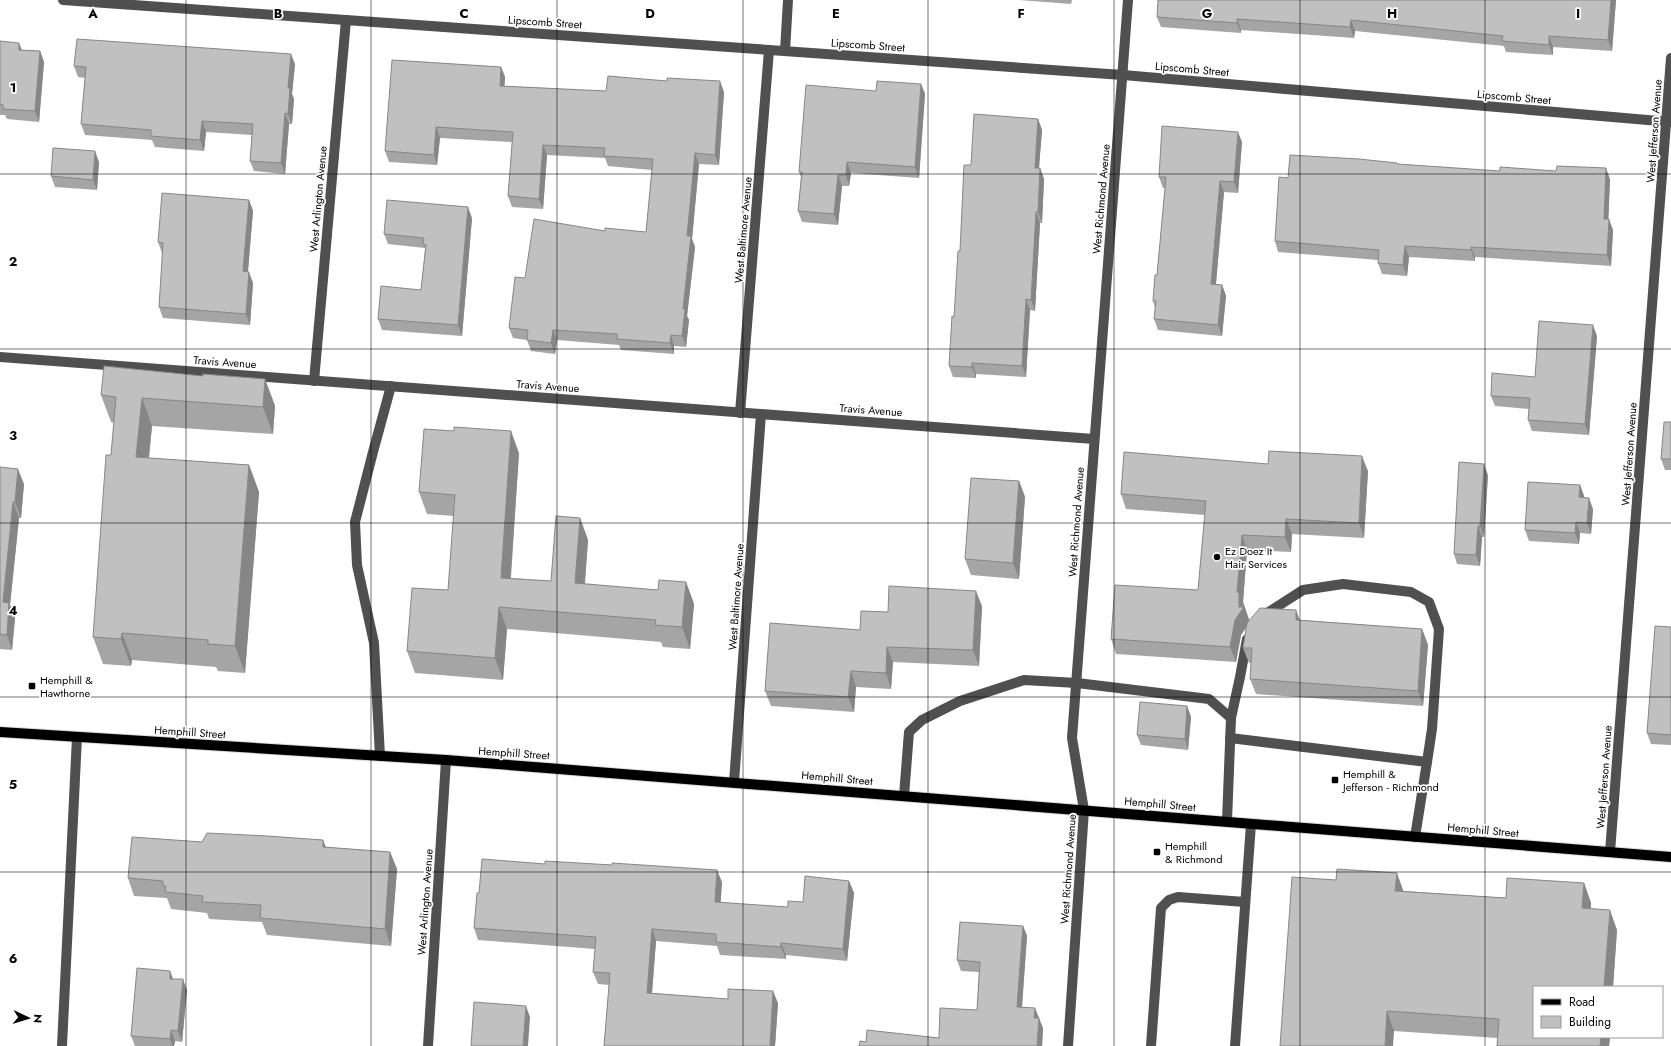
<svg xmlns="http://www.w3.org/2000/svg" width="1671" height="1046" font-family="Jost,sans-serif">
  <rect width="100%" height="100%" fill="#fff"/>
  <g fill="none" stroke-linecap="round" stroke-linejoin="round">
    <g stroke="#dbdbdb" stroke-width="12">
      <polyline id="major" points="0,732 446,760 1671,857"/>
    </g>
    <g stroke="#505050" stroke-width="10">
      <polyline points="63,0 1123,75 1671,122"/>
      <polyline points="785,51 788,0"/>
      <polyline points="0,357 1094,439"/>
      <polyline points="314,381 346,20"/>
      <polyline points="740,413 769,50"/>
      <polyline points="1264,615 1303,590 1343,584 1411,592 1429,602 1439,629 1432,729 1427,762"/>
      <polyline points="1231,718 1240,677 1247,639"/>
      <polyline points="1230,738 1427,762 1415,837"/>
      <polyline points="380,756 374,643 357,565 355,522 373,452 391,386"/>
      <polyline points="734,782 761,414"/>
      <polyline points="904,796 909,732 922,720 960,701 1024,680 1077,683 1209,699 1231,718 1227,821"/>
      <polyline points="1610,852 1671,58"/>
      <polyline points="62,1046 77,737"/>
      <polyline points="428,1046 446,760"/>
      <polyline points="1068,1046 1084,810 1072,738 1128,0"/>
      <polyline points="1151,1046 1161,908 1169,900 1178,897 1245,902"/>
      <polyline points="1235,1046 1251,824"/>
    </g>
    <use href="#major" stroke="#000" stroke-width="10"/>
  </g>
  <g fill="#a5a5a5">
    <polygon points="1019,0 1072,0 1071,4"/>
    <polygon points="1616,0 1612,51 1553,47 1553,55 1506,52 1504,46 1355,31 1354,38 1241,30 1241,33 1161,27 1157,17"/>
    <polygon points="0,41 22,50 40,51 44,62 39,122 7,119 5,115 0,115"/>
    <polygon points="295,64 292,94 294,99 292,124 289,124 285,174 254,171 250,161 252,135 206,132 204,151 155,147 152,140 85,135 81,124 85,78 78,77 74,66"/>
    <polygon points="501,67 505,77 504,86 606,91 724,92 719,165 699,164 692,239 695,247 687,316 689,320 686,347 674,346 674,354 621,350 619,345 557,340 555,354 531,351 527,340 513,338 509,328 525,278 605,231 646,232 652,170 608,166 605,158 547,155 543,209 512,207 508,196 512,142 440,138 437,165 389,162 385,151"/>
    <polygon points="921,84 925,94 919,178 851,173 849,186 842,186 838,225 802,222 798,211 801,177 799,172 876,91"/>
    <polygon points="1038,119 1042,130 1039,168 1040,168 1044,179 1042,223 1040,223 1035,311 1030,310 1026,377 976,374 976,378 953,377 949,366 954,317 960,251"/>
    <polygon points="1242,142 1238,193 1224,192 1216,284 1222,285 1226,296 1222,336 1158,330 1154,319 1155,308 1153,301 1157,275 1165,188 1163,188 1159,177"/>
    <polygon points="99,162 97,190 55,187 51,176"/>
    <polygon points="1397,163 1398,164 1610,179 1608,219 1613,230 1611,266 1475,257 1475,261 1409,257 1407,276 1382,274 1378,263 1378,260 1278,252 1275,241 1288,178"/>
    <polygon points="249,200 253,211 248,272 253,283 250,325 163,318 159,307 163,253 162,253 158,242"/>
    <polygon points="472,218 462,336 382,330 378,319 421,290 425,250 425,248 388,244 384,234"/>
    <polygon points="1597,336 1589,435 1532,431 1528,420 1529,409 1495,406 1491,396 1535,377"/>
    <polygon points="203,376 265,379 275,406 273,434 152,426 149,458 249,465 259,492 245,673 218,671 216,667 132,660 131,666 103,664 93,637 114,423 111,422 101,395"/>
    <polygon points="1671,422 1671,470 1665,470 1661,459"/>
    <polygon points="519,453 511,578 551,581 580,518 588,540 585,584 658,590 686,582 694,604 690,649 663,647 661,642 507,629 503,680 415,673 407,651 448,590 454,516 427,514 419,492"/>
    <polygon points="1268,464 1368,471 1364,538 1292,534 1291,552 1247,550 1243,602 1249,621 1300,620 1422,629 1428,645 1423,706 1256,694 1250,679 1251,663 1249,663 1243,648 1247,626 1241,635 1236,662 1116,654 1111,639 1198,590 1205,515 1126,509 1121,494"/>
    <polygon points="0,467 24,484 21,518 19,518 10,605 15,618 12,650 0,649"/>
    <polygon points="1488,475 1484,537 1482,537 1480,566 1457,564 1454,554"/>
    <polygon points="1019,481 1025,497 1019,579 971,575 965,559"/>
    <polygon points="1580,485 1584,496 1583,498 1593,509 1591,534 1580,533 1579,544 1529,541 1525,530"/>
    <polygon points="982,606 979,666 893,662 891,689 856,687 854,712 771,706 765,691 888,612"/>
    <polygon points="1671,627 1671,745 1651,744 1647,733"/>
    <polygon points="1187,706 1191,717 1188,750 1141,745 1137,735"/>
    <polygon points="323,840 326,847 390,852 397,869 391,946 267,935 262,922 209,919 207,913 171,909 167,898 134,896 128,878 202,842"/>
    <polygon points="849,881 854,893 847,961 786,955 786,959 720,955 717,946 656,941 652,993 778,1003 775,1046 604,1046 609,985 598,984 593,972 595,949 478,940 474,928 479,893 722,882 720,903 788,907 803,902"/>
    <polygon points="1584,883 1591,903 1591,909 1617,930 1613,987 1534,987 1610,1037 1609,1046 1497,1046 1497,1038 1394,1031 1280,1046 1403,891 1506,898"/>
    <polygon points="1023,926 1027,936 1022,1008 1038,1018 1043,1028 1042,1046 939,1038 977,1010 979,972 961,971 957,960"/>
    <polygon points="170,971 173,979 187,990 182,1042 175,1041 174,1046 135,1046 131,1036"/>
  </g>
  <g fill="#868686">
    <polygon points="1611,0 1616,0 1612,51 1608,40"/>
    <polygon points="1237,19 1241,30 1241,33 1237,23"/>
    <polygon points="1351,20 1355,31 1354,38 1350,27"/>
    <polygon points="1549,36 1553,47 1553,55 1549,45"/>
    <polygon points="19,43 23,53 19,50"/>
    <polygon points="40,51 44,62 39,122 35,111"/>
    <polygon points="291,54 295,64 292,94 294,99 292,124 288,114 288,88"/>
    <polygon points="501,67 505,77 504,96 500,86"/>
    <polygon points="720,81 724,92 719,165 715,155"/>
    <polygon points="921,84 925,94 919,178 915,167"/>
    <polygon points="285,113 289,124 285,174 281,163"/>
    <polygon points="1038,119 1042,130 1038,179 1035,168"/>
    <polygon points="202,121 206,132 204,151 200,140"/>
    <polygon points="436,127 440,138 437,165 434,155"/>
    <polygon points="1238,132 1242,142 1238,193 1234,182"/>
    <polygon points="543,145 547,155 543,209 539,199"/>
    <polygon points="95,151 99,162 97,190 93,180"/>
    <polygon points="695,153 699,164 692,239 695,247 687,316 689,320 686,347 682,336 683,309 687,236"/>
    <polygon points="847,162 851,173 849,186 846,175"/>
    <polygon points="1040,168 1044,179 1042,223 1038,212"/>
    <polygon points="1606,168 1610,179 1608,230 1604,219"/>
    <polygon points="838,175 842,186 838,225 834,214"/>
    <polygon points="1220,181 1224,192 1215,294 1211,284"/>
    <polygon points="249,200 253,211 247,282 243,271"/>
    <polygon points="468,207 472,218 462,336 458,325"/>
    <polygon points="1036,212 1040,223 1035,311 1031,300"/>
    <polygon points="1609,219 1613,230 1611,266 1607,255"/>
    <polygon points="1405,246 1409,257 1407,276 1403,265"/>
    <polygon points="1471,247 1475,257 1475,261 1471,250"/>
    <polygon points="249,272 253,283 250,325 246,314"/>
    <polygon points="1222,285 1226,296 1222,336 1218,325"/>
    <polygon points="1026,299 1030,310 1026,377 1022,366"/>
    <polygon points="1593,325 1597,336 1589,435 1585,424"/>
    <polygon points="553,330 557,340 555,354 551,343"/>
    <polygon points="671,335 674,346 674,354 670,343"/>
    <polygon points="972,363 976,374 976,378 972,367"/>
    <polygon points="265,379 275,406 273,434 263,407"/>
    <polygon points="142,398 152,426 146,484 136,457"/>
    <polygon points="511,431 519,453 509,599 501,578"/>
    <polygon points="1362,456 1368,471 1364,538 1359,523"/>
    <polygon points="1484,464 1488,475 1484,537 1480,526"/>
    <polygon points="249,465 259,492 245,673 235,646"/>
    <polygon points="18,469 24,484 21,518 15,502"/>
    <polygon points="1019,481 1025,497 1019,579 1013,563"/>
    <polygon points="1580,485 1584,496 1583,508 1579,497"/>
    <polygon points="1589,498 1593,509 1591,534 1587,523"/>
    <polygon points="13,502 19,518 10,605 15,618 12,650 7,635 3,602"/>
    <polygon points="580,518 588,540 583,605 575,583"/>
    <polygon points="1286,519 1292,534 1291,552 1285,537"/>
    <polygon points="1576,522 1580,533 1579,544 1575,533"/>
    <polygon points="1478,526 1482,537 1480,566 1476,555"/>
    <polygon points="1242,535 1247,550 1243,602 1250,622 1241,635 1236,662 1230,647 1235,620 1237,592"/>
    <polygon points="686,582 694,604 690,649 682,627"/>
    <polygon points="976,591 982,606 979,666 973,650"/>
    <polygon points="499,607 507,629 503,680 495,658"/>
    <polygon points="1296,610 1302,626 1296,620"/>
    <polygon points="1422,629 1428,645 1423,706 1418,691"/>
    <polygon points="122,633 132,660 131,666 121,639"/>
    <polygon points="887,647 893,662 891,689 886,673"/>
    <polygon points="851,671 856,687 854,712 848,697"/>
    <polygon points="1187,706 1191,717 1188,750 1185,739"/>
    <polygon points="323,840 329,857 323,847"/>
    <polygon points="390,852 397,869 391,946 385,929"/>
    <polygon points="717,870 722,882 720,914 715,902"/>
    <polygon points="1397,873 1404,893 1395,891"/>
    <polygon points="849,881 854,893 847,961 843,949"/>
    <polygon points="1584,883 1591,903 1589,929 1582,908"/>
    <polygon points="1610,910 1617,930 1613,987 1604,987"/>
    <polygon points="1023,926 1027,936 1021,1018 1017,1007"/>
    <polygon points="652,929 656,941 651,1005 647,993"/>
    <polygon points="781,943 786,955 786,959 781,947"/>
    <polygon points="170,971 174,982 170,979"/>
    <polygon points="183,979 187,990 182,1042 178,1031"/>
    <polygon points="773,991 778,1003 775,1046 770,1046"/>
    <polygon points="526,1006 530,1017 528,1046 523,1046"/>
    <polygon points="1035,1008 1043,1028 1042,1046 1037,1046 1034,1018"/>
    <polygon points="1387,1011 1394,1031 1393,1046 1385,1046"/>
    <polygon points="171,1030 175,1041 174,1046 172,1046 170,1039"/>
    <polygon points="1601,1037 1610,1037 1609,1046 1600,1046"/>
  </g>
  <g fill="#c0c0c0" stroke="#868686">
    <polygon points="1158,0 1611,0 1608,40 1549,36 1549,45 1502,41 1503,36 1351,20 1350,27 1237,19 1237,23 1157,17"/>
    <polygon points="77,39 291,54 288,88 290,88 288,114 285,113 281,163 250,161 253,124 202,121 200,140 151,136 151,130 81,124 86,67 74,66"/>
    <polygon points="0,41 19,43 19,50 40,51 35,111 3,109 3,105 0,104"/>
    <polygon points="392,60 501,67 500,86 606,91 608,76 667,81 667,78 720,81 715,155 695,153 687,236 691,236 683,309 685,309 682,336 671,335 670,343 617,339 617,334 553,330 551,343 527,340 528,330 509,328 515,277 525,278 534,219 605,231 605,228 646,232 653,159 604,156 605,148 543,145 539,199 508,196 513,132 436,127 434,155 385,151"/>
    <polygon points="877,81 921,84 915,167 847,162 846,175 838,175 834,214 798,211 802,172 799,172 806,85 876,91"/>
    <polygon points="974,114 1038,119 1035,168 1040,168 1038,212 1036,212 1031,300 1026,299 1022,366 972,363 972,367 949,366 952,316 954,317 958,251 960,251 964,165 971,165"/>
    <polygon points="1162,126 1238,132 1234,182 1220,181 1211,284 1222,285 1218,325 1154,319 1156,301 1153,301 1155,275 1157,275 1166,177 1159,177"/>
    <polygon points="53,148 95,151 93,180 51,176"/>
    <polygon points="1290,155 1359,159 1397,163 1397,164 1500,171 1500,167 1556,171 1557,166 1606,168 1604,219 1609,219 1607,255 1471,247 1471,250 1405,246 1403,265 1378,263 1379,250 1275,241 1279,177 1288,178"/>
    <polygon points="162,193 249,200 243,271 249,272 246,314 159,307 163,243 158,242"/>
    <polygon points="387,200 468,207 458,325 378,319 381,286 421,290 426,245 423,244 424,238 384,234"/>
    <polygon points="1539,321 1593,325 1585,424 1528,420 1530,398 1491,396 1492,373 1535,377"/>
    <polygon points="104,366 203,376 203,374 265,379 263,407 142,398 136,457 249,465 235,646 208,644 208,640 122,633 121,639 93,637 106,455 111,455 116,397 101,395"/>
    <polygon points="1664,422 1671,422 1671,459 1661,459"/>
    <polygon points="454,427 511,431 501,578 551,581 556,516 580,518 575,583 658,590 659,580 686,582 682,627 655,625 656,620 499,607 495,658 407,651 412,588 448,590 455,495 419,492 424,429 454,431"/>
    <polygon points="1269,451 1362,456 1359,523 1286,519 1285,537 1242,535 1237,592 1239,593 1239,607 1244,607 1235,620 1230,647 1111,639 1115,585 1198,590 1206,501 1121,494 1124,452 1268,464"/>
    <polygon points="1459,462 1484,464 1480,526 1478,526 1476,555 1454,554"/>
    <polygon points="0,467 18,469 15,502 13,502 3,602 9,603 7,635 0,634"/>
    <polygon points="971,478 1019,481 1013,563 965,559"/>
    <polygon points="1528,482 1580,485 1579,497 1589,498 1587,523 1576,522 1575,533 1525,530"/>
    <polygon points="889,586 976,591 973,650 887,647 886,673 851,671 848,697 765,691 770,623 860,630 861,611 888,612"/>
    <polygon points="1260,608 1296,610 1296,620 1422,629 1418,691 1250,679 1252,648 1243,648 1247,623"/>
    <polygon points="1655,626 1671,627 1671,735 1647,733"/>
    <polygon points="1140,702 1187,706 1185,739 1137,735"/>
    <polygon points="207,833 267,836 323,840 323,847 390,852 385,929 260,918 261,905 202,902 203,896 165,892 166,886 163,886 163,881 128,878 132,837 202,842"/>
    <polygon points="482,859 545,864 545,861 612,865 612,863 717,870 715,902 788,907 788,901 803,902 805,876 849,881 843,949 781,943 781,947 716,942 716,934 652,929 647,993 728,999 728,989 773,991 770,1046 604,1046 610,973 593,972 596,937 474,928 477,893 479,893"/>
    <polygon points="1337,869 1397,873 1395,891 1506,898 1507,878 1584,883 1582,908 1610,910 1604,987 1534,987 1534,1037 1601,1037 1600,1046 1497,1046 1499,1019 1387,1011 1385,1046 1280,1046 1292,877 1336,880"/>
    <polygon points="960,922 1023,926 1017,1007 1035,1008 1034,1018 1039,1018 1037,1046 859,1046 860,1041 866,1042 867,1030 939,1038 940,1008 977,1010 980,962 957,960"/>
    <polygon points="137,968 170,971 170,979 183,979 178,1031 171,1030 170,1039 131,1036"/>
    <polygon points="474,1002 526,1006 523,1046 471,1046"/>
  </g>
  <path fill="none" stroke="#000" stroke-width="1" stroke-opacity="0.55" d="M186,0V1046M371,0V1046M557,0V1046M743,0V1046M928,0V1046M1114,0V1046M1300,0V1046M1485,0V1046M0,174H1671M0,349H1671M0,523H1671M0,697H1671M0,872H1671"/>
  <g fill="#000" stroke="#fff" stroke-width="1.5">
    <circle cx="1217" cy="557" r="4"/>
    <rect x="28" y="682" width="8" height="8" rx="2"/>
    <rect x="1331" y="776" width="8" height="8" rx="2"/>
    <rect x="1153" y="848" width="8" height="8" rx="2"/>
  </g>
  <g text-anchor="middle" stroke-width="3.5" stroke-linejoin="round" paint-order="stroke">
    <g font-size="11" fill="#000" stroke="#fff">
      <text transform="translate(545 22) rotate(4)" y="4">Lipscomb Street</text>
      <text transform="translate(868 45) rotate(4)" y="4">Lipscomb Street</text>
      <text transform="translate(1192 69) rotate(5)" y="4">Lipscomb Street</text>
      <text transform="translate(1514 97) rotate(5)" y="4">Lipscomb Street</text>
      <text transform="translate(1654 131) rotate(-86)" y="4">West Jefferson Avenue</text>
      <text transform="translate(318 199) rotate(-85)" y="4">West Arlington Avenue</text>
      <text transform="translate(1101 199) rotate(-85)" y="4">West Richmond Avenue</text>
      <text transform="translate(743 230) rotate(-85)" y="4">West Baltimore Avenue</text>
      <text transform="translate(225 362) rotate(4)" y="4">Travis Avenue</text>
      <text transform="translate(548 386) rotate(4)" y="4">Travis Avenue</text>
      <text transform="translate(871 410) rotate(4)" y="4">Travis Avenue</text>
      <text transform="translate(1629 454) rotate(-86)" y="4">West Jefferson Avenue</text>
      <text transform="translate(1076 522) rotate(-86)" y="4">West Richmond Avenue</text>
      <text transform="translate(736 597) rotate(-86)" y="4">West Baltimore Avenue</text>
      <text transform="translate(190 732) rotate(4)" y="4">Hemphill Street</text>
      <text transform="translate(514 753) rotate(4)" y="4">Hemphill Street</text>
      <text transform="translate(1604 777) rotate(-86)" y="4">West Jefferson Avenue</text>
      <text transform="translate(837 778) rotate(5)" y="4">Hemphill Street</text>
      <text transform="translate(1160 804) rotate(5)" y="4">Hemphill Street</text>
      <text transform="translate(1483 830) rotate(5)" y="4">Hemphill Street</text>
      <text transform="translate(1068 869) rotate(-86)" y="4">West Richmond Avenue</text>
      <text transform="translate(425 902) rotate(-86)" y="4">West Arlington Avenue</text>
    </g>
    <g font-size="11" fill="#000" stroke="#fff" text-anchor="start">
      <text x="1225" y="555">Ez Doez It<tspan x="1225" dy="13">Hair Services</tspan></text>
      <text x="40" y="684">Hemphill &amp;<tspan x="40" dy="13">Hawthorne</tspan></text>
      <text x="1343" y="778">Hemphill &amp;<tspan x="1343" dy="13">Jefferson - Richmond</tspan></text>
      <text x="1165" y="850">Hemphill<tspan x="1165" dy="13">&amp; Richmond</tspan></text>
    </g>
  </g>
  <g font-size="13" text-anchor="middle" font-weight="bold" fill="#000" stroke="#fff" stroke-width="3.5" stroke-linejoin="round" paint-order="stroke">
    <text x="93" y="18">A</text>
    <text x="278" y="18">B</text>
    <text x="464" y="18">C</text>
    <text x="650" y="18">D</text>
    <text x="836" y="18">E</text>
    <text x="1021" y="18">F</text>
    <text x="1207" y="18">G</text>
    <text x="1392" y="18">H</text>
    <text x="1578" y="18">I</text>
    <text x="13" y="92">1</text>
    <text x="13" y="266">2</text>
    <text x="13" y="440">3</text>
    <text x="13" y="615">4</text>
    <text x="13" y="789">5</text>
    <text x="13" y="963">6</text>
  </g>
  <rect x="1533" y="986" width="130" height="52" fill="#ffffff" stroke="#999999"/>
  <rect x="1541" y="999" width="20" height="6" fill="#000000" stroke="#999999"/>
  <text x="1569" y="1006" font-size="12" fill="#000000">Road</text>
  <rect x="1541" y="1016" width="20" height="12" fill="#c0c0c0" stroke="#999999"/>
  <text x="1569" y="1026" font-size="12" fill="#000000">Building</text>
  <g transform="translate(28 1018) rotate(94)" stroke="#ffffff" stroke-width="3" paint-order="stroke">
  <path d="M0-3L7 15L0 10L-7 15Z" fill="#000000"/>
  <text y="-6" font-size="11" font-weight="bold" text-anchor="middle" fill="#000000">N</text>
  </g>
</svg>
